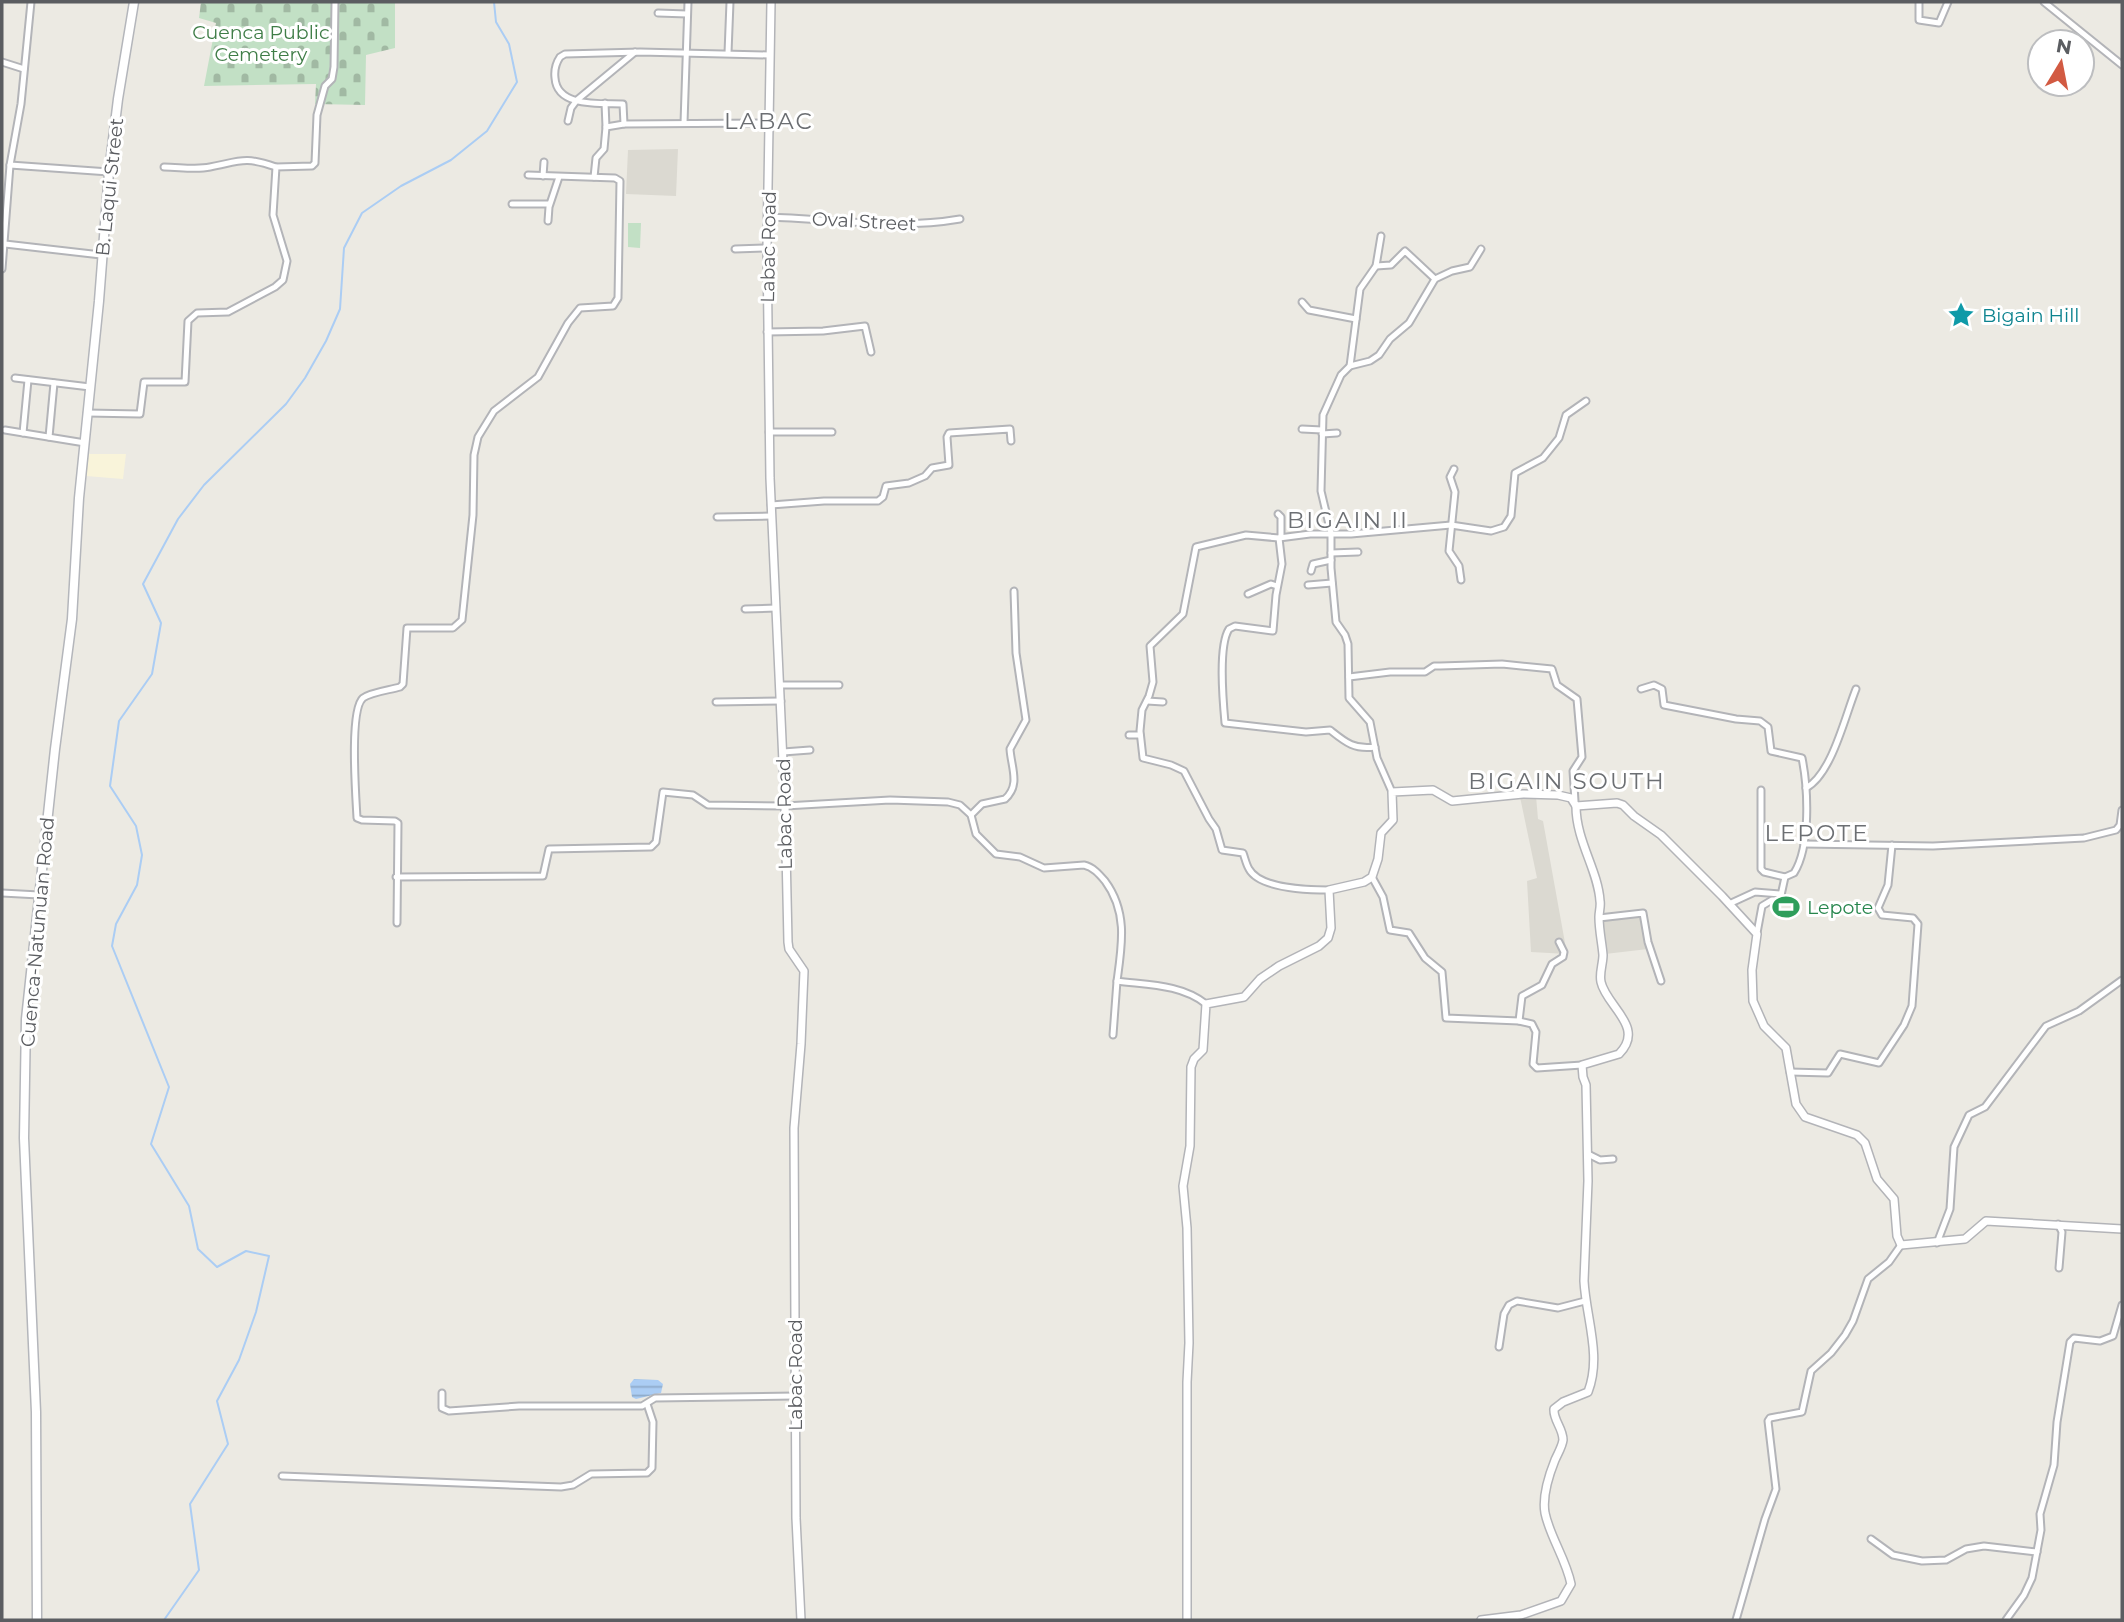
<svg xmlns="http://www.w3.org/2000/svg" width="2124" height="1622" font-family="Montserrat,sans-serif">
  <defs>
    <pattern id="cemetery-stones" width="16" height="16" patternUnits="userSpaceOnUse" patternTransform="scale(1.75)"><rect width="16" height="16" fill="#c2e0c5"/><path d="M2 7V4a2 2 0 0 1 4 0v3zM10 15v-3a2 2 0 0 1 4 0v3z" fill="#a1b9a3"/></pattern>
    <pattern id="water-rules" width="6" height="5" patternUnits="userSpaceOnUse" patternTransform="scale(1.75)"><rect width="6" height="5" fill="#abcdf4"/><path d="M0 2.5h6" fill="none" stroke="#8eaac9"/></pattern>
  </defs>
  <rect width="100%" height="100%" fill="#eceae3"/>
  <polygon fill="#f9f4da" points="89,454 126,454 123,479 86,476"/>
  <g fill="#dbd9d1">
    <polygon points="678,149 676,196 626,194 628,150"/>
    <polygon points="1536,796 1538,819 1543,821 1567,954 1531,952 1527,881 1537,878 1520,797"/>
    <polygon points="1644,915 1648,949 1605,954 1602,918"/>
  </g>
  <polygon fill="#c2e0c5" points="628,223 641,223 640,248 628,247"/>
  <polygon fill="url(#cemetery-stones)" points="201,2 395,2 395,48 366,55 365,105 315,104 316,84 204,86 216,23 199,18"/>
  <polygon fill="url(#water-rules)" points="634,1379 658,1380 663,1384 661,1393 636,1399 632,1397 630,1384"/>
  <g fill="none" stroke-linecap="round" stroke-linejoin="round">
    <polyline stroke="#abcdf4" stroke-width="2" points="164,1620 199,1570 190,1504 228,1444 217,1401 239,1360 256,1312 269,1256 246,1251 217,1267 198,1249 189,1206 151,1144 169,1087 112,946 116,924 137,885 142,855 136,826 110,786 119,721 152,674 161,623 143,584 178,519 204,485 286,404 305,378 326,341 340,309 344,248 362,213 401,186 451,160 487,131 517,82 509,44 496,22 494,2"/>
    <g stroke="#b3b4b8" stroke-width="9">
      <g id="minor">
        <polyline points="1919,2 1919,20 1939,23 1948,2"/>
        <polyline points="2044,2 2122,65"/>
        <polyline points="658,13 687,14"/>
        <polyline points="728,53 730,2"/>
        <polyline points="2,62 24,69"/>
        <polyline points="605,103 606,127"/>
        <polyline points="568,121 571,108 577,100 635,52"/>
        <polyline points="684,123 688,2"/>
        <path d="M624,124L623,104C601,103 557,108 555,78C554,70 556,63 560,57L565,54L640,52L769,55"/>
        <polyline points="10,165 109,172"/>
        <path d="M164,167C179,167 196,170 210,167C241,161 244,156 276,167"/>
        <polyline points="543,176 544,162"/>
        <polyline points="594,177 596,158 604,149 606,127 624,124 770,123"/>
        <polyline points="512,204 549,204"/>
        <path d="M768,217C832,219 897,230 960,219"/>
        <polyline points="548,221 549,207 559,177"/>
        <polyline points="5,244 101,255"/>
        <polyline points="735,249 767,248"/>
        <polyline points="1376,266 1391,265 1405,251 1435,279"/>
        <polyline points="2,269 10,165 21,104 31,2"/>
        <polyline points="1302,302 1309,310 1356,319"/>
        <polyline points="767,332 823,331 865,326 871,352"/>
        <polyline points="1350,366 1360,289 1376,266 1381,236"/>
        <polyline points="15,378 90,387"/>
        <polyline points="87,413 140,414 144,382 185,382 188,321 197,313 228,312 275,287 283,280 287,261 273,215 276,167 312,166 315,163 317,115 325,86 332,79 334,67 335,2"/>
        <polyline points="1302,429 1322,430"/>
        <polyline points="5,430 85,443"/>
        <polyline points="769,432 832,432"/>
        <polyline points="23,433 28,380"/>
        <polyline points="1322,434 1337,433"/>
        <polyline points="49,437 54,383"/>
        <polyline points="1454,469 1450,477 1455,492 1449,551 1459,566 1461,580"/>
        <polyline points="771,505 824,501 878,501 883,497 886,486 909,483 925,476 932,468 949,465 947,437 949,433 1010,429 1011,441"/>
        <polyline points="1278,514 1281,517 1281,537"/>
        <polyline points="717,517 771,516"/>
        <path d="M1279,538L1282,564L1276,595L1273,631L1235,626L1229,629C1218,646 1223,701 1225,723L1306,732L1330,730C1345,742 1354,750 1375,747"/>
        <polyline points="1331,553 1358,552"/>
        <polyline points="1311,571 1313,564 1331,560"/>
        <polyline points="1308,585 1332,583"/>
        <polyline points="1248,594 1271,584 1277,586"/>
        <polyline points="745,609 776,608"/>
        <polyline points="1349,677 1390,672 1425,672 1434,666 1440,666 1502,664 1552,669 1557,685 1577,699 1582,757 1573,771 1575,801"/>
        <polyline points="780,685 839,685"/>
        <path d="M1641,689L1654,685L1662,689L1664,705L1736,719L1760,721L1768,727L1771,751L1802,758C1808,788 1811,846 1794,873L1785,877L1780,900H1772L1762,906L1757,933"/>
        <polyline points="1147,701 1163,702"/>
        <polyline points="716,702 781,701"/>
        <polyline points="1129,735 1140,735"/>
        <polyline points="783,752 810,750"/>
        <path d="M1806,788C1832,774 1845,716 1856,689"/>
        <polyline points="1761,790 1761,869 1764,872 1785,877"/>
        <polyline points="1392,792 1377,758 1370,722 1349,698 1348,644 1345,635 1336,622 1331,568 1331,533 1321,491 1323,415 1341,375 1350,366 1370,361 1379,355 1390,339 1409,323 1435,279 1452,271 1470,267 1481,249"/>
        <path d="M971,815L982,804L1005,799C1021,785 1011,767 1010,749L1026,720L1016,653L1014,591"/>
        <polyline points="1804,844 1933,846 2084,838 2116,830 2120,825 2122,810"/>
        <path d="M396,877L543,876L549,849L651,847L656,842L663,792L693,795L708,805L785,806L890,800L948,802L960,805L971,815L976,834L996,854L1020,857L1044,868L1084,865C1093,867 1099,874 1105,881C1128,912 1122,945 1117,981C1147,985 1181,984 1206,1004"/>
        <polyline points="1372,877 1383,897 1390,930 1409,933 1425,958 1442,972 1446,1018 1519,1021 1532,1024 1536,1032 1533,1064 1537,1068 1582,1065"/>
        <path d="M1329,890C1310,890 1260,889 1249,869C1246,864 1245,858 1243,853L1222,850L1216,829L1209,819L1184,771L1171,765L1143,758L1140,731L1142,710L1149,696L1153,682L1150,646L1183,614L1196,547L1246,535L1279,538L1310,534H1351L1451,525L1491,531L1504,527L1511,516L1515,473L1543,458L1559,438L1566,415L1586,401"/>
        <polyline points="2,893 39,895"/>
        <polyline points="1729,904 1755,892 1781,894"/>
        <polyline points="1599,918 1643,913 1648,942 1661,981"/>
        <path d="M397,923L398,823L395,821L362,820L357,818C356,798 349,710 363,698C371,692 390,690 400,687L403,684L407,628H453L462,620L473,515L474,455L478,437L494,411L538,377L568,323L580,308L613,306L618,298L620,181L615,178L528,175"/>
        <polyline points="1519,1021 1522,996 1542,985 1552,964 1563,957 1564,952 1559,942"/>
        <polyline points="1113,1035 1117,981"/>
        <polyline points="1790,1072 1828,1073 1840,1054 1879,1063 1904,1025 1912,1006 1918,924 1913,918 1882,915 1878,908 1888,885 1892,845"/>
        <polyline points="1588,1154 1600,1160 1613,1159"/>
        <polyline points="2058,1224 2062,1232 2059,1268"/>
        <polyline points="1937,1243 1950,1209 1954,1147 1969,1115 1985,1107 2046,1026 2079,1011 2122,980"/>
        <polyline points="1499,1347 1504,1314 1509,1305 1517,1301 1558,1308 1585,1301"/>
        <polyline points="442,1393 442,1408 449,1411 519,1406 642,1406 655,1398 795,1396"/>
        <polyline points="282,1476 561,1487 573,1485 591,1474 647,1473 652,1468 653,1422 647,1404"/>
        <polyline points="1871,1539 1893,1555 1922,1561 1946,1560 1966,1549 1984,1546 2037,1552"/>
        <polyline points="1736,1620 1765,1519 1776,1489 1768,1421 1770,1418 1802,1412 1811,1371 1831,1353 1845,1335 1853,1321 1868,1279 1889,1262 1901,1245"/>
        <polyline points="2006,1620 2024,1595 2032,1578 2041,1530 2040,1514 2054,1465 2057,1422 2070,1342 2074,1338 2100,1341 2113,1336 2122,1305"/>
      </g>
    </g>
    <g stroke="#b3b4b8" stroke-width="10">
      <g id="tertiary">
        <polyline points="771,2 767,248 770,478 785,806 788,942 789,949 804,971 801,1044 794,1128 796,1518 801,1620"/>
        <polyline points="1187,1620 1187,1382 1189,1343 1187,1228 1183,1186 1190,1146 1191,1067 1194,1059 1203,1050 1206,1004 1244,997 1260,979 1279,966 1319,946 1328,938 1331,928 1329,890 1364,882 1372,877 1378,859 1381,833 1393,820 1392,792 1433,790 1452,801 1523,794 1558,795 1571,798 1576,806 1617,803 1623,805 1634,816 1661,835 1722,896 1757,934 1752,970 1753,1001 1764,1026 1786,1048 1796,1104 1805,1117 1857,1135 1865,1143 1877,1179 1894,1199 1897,1236 1901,1245 1965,1239 1986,1221 2122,1229"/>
        <path d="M1481,1620L1521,1615L1561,1601L1571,1584C1566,1559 1550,1537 1545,1513C1542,1496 1549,1475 1555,1460C1558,1453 1562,1447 1563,1440C1563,1428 1553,1420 1554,1409L1563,1402L1588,1392C1602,1356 1586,1318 1584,1281L1588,1181L1586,1085L1583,1077L1582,1065L1619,1054C1646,1027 1606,1006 1601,982C1599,973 1603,964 1603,955C1602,943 1599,930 1599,917C1599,912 1601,906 1600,901C1598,870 1576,841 1576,806"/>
      </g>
    </g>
    <g stroke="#b4b6bb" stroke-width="11">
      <polyline id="secondary" points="37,1620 36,1412 24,1138 26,1019 55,749 72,619 79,498 99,301 109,172 118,99 134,2"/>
    </g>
    <use href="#minor" stroke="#fff" stroke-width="5"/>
    <use href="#tertiary" stroke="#fff" stroke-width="7"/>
    <use href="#secondary" stroke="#fff" stroke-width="8"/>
  </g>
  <defs>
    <g id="sight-bare" transform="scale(2.1)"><path d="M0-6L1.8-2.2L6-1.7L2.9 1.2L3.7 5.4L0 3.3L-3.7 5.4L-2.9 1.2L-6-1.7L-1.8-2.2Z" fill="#0f9aa8" stroke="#fff" stroke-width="2.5" paint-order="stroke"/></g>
    <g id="stadium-bare" transform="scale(2.1)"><path d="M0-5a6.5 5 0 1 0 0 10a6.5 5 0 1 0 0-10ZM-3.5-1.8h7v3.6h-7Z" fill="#2e9e5b" stroke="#fff" stroke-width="2.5" paint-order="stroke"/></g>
  </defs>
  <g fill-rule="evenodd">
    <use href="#sight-bare" x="1961" y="315"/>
    <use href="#stadium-bare" x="1786" y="907"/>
  </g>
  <g text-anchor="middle" stroke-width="6" stroke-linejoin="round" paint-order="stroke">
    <g font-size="19" fill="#3f7d47" stroke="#fff">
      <text x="261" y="39">Cuenca Public<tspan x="261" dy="22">Cemetery</tspan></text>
    </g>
    <g font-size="19" fill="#5b5d61" stroke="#fff">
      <text transform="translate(109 187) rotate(-84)" y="7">B. Laqui Street</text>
      <text transform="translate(864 221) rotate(3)" y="7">Oval Street</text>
      <text transform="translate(768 247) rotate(-89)" y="7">Labac Road</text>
      <text transform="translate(784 814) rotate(-91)" y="7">Labac Road</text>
      <text transform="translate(37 932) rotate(-85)" y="7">Cuenca-Natunuan Road</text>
      <text transform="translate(795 1375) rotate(-90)" y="7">Labac Road</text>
    </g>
    <g font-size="19" fill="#0d838f" stroke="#fff" text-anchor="start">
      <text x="1982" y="322">Bigain Hill</text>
    </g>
    <g font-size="19" fill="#27864d" stroke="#fff" text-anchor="start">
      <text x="1807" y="914">Lepote</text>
    </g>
    <g font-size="23" letter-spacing="2" fill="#6c6f73" stroke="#fff">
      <text x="769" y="129">LABAC</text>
      <text x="1348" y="528">BIGAIN II</text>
      <text x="1567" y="789">BIGAIN SOUTH</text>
      <text x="1817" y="841">LEPOTE</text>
    </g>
  </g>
  <rect width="2124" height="1622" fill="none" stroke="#5b5d61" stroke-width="7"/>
  <g transform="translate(2061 63) rotate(10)"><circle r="33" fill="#ffffff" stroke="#bdbec0" stroke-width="2"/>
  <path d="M0-5L12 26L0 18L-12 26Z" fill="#d25a42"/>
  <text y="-10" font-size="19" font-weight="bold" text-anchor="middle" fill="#5b5d61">N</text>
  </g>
</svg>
